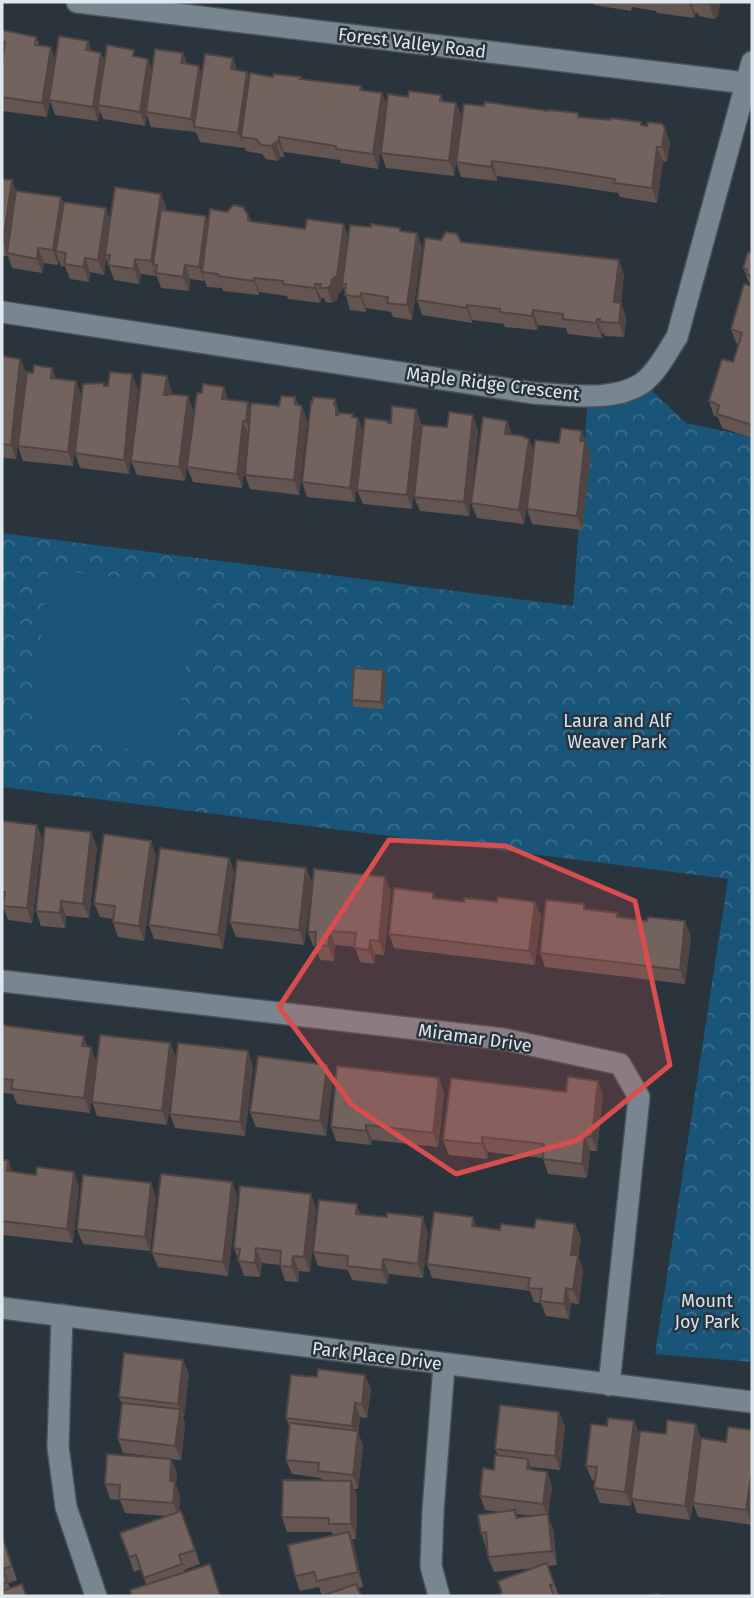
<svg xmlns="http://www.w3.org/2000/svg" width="754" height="1598" font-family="'Fira Sans',sans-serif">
  <defs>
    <pattern id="forest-crowns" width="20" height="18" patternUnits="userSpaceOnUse" patternTransform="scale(1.75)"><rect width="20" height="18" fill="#195578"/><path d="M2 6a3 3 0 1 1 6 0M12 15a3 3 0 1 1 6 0" fill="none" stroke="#3a6d8c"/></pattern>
  </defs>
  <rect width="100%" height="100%" fill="#29343c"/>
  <polygon fill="url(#forest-crowns)" points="643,382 686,423 752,437 752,1362 655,1354 728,879 2,787 2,533 573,606 588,396"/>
  <polygon fill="#195578" points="48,570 198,585 173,755 31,736"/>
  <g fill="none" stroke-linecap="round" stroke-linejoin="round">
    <g stroke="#475158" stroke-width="24">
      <g id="street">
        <polyline points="77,2 746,83"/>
        <path d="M2,312L533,393C566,395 618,403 645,381C659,369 667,352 677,337L752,62"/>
        <polyline points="2,981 503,1039 620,1064 639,1097 609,1385"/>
        <polyline points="2,1308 752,1402"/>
        <polyline points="62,1315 58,1447 66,1507 96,1596"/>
        <polyline points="439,1596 431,1566 433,1511 444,1365"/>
      </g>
    </g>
    <use href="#street" stroke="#78868f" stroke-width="21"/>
  </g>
  <g fill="#635552" fill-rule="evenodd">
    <polygon points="589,2 720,2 718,16 714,19 699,16 698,13 695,13 694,18 657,13 656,11 632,7 631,11 594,5 593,2"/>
    <polygon points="2,30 36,37 39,45 55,60 92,51 101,53 105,62 136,57 152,70 183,53 187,64 199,66 202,74 233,58 237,70 247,72 249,77 273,77 361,86 362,90 382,93 387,106 408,97 441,95 443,101 456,103 462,117 484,106 578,113 580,117 643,125 670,143 667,162 663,161 657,203 620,197 618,193 558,184 497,176 497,181 461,177 456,162 454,176 386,168 381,153 384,130 378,169 341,163 340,160 284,152 284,157 281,157 277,161 266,159 262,154 246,151 244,146 244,148 200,142 196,132 151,127 147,115 145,126 103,119 100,111 98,121 55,115 50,101 47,117 2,111 2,65 4,52 2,47"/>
    <polygon points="2,179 16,192 63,203 106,208 110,220 161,194 166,208 166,211 206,216 208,223 248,215 251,221 348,236 401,231 422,247 412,320 393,317 391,312 366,308 366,312 350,310 343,286 342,291 338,294 337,300 332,303 326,302 324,298 321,298 320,303 288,299 287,296 259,292 259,295 223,291 222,288 207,287 204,279 204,281 190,279 189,291 161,288 156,274 156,276 141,274 139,284 114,280 106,258 104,275 90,272 89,282 70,279 65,266 61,266 59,260 58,265 44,263 42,273 12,268 8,256 2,256"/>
    <polygon points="461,242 619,260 624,275 621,303 626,318 624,337 605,336 604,333 602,333 602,338 568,334 566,328 538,325 537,330 505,327 504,324 472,320 472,323 422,315 417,300"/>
    <polygon points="752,248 752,438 722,428 718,417 714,416 709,401 733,362 739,344 736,343 731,329 750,285 743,268"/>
    <polygon points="2,356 20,359 26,373 16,459 2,458"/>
    <polygon points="52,368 56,379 76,381 81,395 73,466 23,461 18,446 33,373"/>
    <polygon points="104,383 105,386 138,389 129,474 80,468 75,453"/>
    <polygon points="172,391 171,394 188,396 193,411 185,481 137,475 131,461"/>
    <polygon points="295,397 298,405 302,406 307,421 299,495 250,489 245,475 248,436 242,488 193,482 187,467 229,399 251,409 279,406"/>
    <polygon points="416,409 421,423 412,509 363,504 357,490 388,421 389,423 391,423"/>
    <polygon points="339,413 358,418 363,432 355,502 307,497 302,482"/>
    <polygon points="507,421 512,435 529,439 534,451 559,443 582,431 591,456 582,530 532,524 527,509 527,506 524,524 477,518 471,503"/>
    <polygon points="447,427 478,430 469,516 420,511 414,497"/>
    <polygon points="386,677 384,709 354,707 352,700"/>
    <polygon points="2,821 37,825 42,840 32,923 8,920 3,906 2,906"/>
    <polygon points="151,841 156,856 144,941 118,937 113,922 113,919 100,917 94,903"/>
    <polygon points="97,847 89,918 66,916 65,928 41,926 36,911"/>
    <polygon points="229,858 234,872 223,949 154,939 149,925"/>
    <polygon points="306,868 312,883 304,945 236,937 230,922"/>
    <polygon points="391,891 384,955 375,954 374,964 360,962 355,947 335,945 334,961 320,960 315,946 313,946 308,932"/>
    <polygon points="433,893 435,898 541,916 535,965 394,948 389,934"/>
    <polygon points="584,904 586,909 617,913 619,917 691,936 685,984 545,967 540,953"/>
    <polygon points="2,1025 88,1046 96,1061 90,1113 17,1104 13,1094 2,1093"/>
    <polygon points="170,1043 176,1058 167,1125 97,1116 92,1102"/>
    <polygon points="253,1066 245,1136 175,1128 170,1114"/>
    <polygon points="333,1080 326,1136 256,1127 250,1112"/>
    <polygon points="566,1092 603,1095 597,1151 590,1151 587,1178 548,1174 543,1158 488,1152 487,1159 449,1155 443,1140"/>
    <polygon points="444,1093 438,1147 372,1140 371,1145 336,1141 331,1127"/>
    <polygon points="2,1160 8,1160 12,1172 79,1186 73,1243 2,1235"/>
    <polygon points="232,1182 237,1196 228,1276 158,1267 152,1253"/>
    <polygon points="156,1197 150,1251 83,1244 77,1229"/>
    <polygon points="316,1208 310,1272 299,1271 298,1282 285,1281 280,1265 262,1263 260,1277 244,1276 234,1248"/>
    <polygon points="360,1214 428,1232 423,1278 389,1274 387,1284 352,1280 348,1270 318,1266 313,1252"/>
    <polygon points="575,1224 581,1239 578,1256 583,1270 579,1304 571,1303 569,1319 546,1316 541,1303 534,1302 530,1291 432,1278 427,1264 476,1227 500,1230"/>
    <polygon points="183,1360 189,1375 183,1418 185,1424 181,1460 171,1459 177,1473 176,1484 180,1496 179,1511 181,1511 200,1564 184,1570 185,1572 146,1584 141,1569 134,1572 120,1533 165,1516 125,1513 120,1500 110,1499 105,1484 165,1458 123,1453 118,1439 122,1404 119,1397"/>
    <polygon points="365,1375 371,1389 367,1418 360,1417 358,1433 363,1445 358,1489 354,1489 357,1495 356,1539 352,1539 354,1546 363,1587 322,1596 319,1587 300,1591 295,1576 333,1535 332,1532 287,1532 282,1517 322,1480 321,1478 292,1474 286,1460 290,1429 286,1418 317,1377"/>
    <polygon points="634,1421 640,1436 701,1438 726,1442 752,1430 752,1525 698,1517 693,1503 690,1520 637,1513 632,1499 631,1506 600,1503 594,1488 595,1481 592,1480 586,1466 607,1426"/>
    <path d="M565,1427L560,1470L531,1467L532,1470L547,1472L552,1486L548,1516L553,1529L557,1565L548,1566L559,1596H494L502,1593L535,1568L494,1572L488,1557L487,1547L486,1548L481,1533L501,1512L485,1510L480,1496L494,1470L498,1455L495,1449ZM517,1514L533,1516L518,1518Z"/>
    <polygon points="2,1539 3,1539 17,1580 8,1583 10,1588 2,1596"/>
  </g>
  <g fill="#504542">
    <polygon points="689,2 691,2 695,13 694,18"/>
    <polygon points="712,2 720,2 718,16 714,19 709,4"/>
    <polygon points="88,41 93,55 86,50"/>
    <polygon points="51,47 56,62 47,117 42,103"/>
    <polygon points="101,53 106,67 98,105 100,111 98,121 93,107"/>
    <polygon points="183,53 188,68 181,63"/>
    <polygon points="233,58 238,73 231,69"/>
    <polygon points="148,59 153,73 146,112 147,115 145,126 140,112"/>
    <polygon points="199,66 204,80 194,127 196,133 191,119"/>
    <polygon points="247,72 253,86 241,137 244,148 238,133"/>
    <polygon points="382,93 387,107 378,169 373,154"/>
    <polygon points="456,103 462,117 454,176 449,161"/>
    <polygon points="665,128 670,143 667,162 662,147"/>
    <polygon points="279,137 284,152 284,157 278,143"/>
    <polygon points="276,142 281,157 277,161 271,146"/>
    <polygon points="657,147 663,161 657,203 652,188"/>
    <polygon points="492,161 497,176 497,181 491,167"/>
    <polygon points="12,180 17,195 7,253 8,257 3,242"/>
    <polygon points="161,194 166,208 157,267 157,265 153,264 156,276 151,261"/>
    <polygon points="61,197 66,211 56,251 59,260 58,265 53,250"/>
    <polygon points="106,208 112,223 105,255 106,258 104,275 98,260"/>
    <polygon points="206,216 211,231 202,272 204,281 199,267"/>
    <polygon points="344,224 349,239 342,291 338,294 337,300 332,303 327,288"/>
    <polygon points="417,233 422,247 412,320 407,305"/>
    <polygon points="38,248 44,263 42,273 37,259"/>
    <polygon points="85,258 90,272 89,282 83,267"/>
    <polygon points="135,259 141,274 139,284 134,269"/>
    <polygon points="619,260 624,275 619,316 614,302"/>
    <polygon points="185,265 190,279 189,291 183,277"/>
    <polygon points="254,278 259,292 259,295 254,281"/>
    <polygon points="315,284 321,298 320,303 315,288"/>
    <polygon points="361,293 366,308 366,312 360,297"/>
    <polygon points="621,303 626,318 624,337 619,323"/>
    <polygon points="467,305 472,320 472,323 466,308"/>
    <polygon points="533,310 538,325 537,330 532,316"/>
    <polygon points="597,319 602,333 602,338 596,323"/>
    <polygon points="20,359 26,373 16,459 11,445"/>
    <polygon points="52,368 58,382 51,378"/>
    <polygon points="132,374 138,389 129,474 124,460"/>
    <polygon points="167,376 172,391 170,409 164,395"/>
    <polygon points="76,381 81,395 73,466 68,452"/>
    <polygon points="224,387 229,401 222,399"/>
    <polygon points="188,396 193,411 185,481 179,467"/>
    <polygon points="335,399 342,420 336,415 334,405"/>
    <polygon points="248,402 253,416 251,435 246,421"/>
    <polygon points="302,406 307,421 299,495 294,480"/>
    <polygon points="416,409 421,423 412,509 407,495"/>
    <polygon points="353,414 357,426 358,418 363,432 355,502 350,488"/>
    <polygon points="473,415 478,430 469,516 464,502"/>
    <polygon points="243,421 249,435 242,488 237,474"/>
    <polygon points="507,421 512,436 505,434"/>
    <polygon points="582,431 591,456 582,530 577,516"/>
    <polygon points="523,436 528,449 529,439 534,453 524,524 519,510"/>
    <polygon points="383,670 386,677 384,709 381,702"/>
    <polygon points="37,825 42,840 32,923 27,908"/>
    <polygon points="91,832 97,847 89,918 83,904"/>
    <polygon points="151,841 156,856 144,941 139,926"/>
    <polygon points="229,858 234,872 223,949 218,935"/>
    <polygon points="306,868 312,883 304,945 299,930"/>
    <polygon points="385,877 391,891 384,955 379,941"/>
    <polygon points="61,901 66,916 65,928 60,913"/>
    <polygon points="535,902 541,916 535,965 529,951"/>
    <polygon points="685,921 691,936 685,984 680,970"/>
    <polygon points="330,931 335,945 334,961 328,946"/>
    <polygon points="370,940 375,954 374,964 369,950"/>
    <polygon points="84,1036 89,1050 82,1046"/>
    <polygon points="170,1043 176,1058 167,1125 162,1111"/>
    <polygon points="91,1047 96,1061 90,1113 84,1098"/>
    <polygon points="248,1051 253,1066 245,1136 240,1122"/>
    <polygon points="327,1065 333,1080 326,1136 320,1121"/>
    <polygon points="439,1078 444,1093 438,1147 433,1133"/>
    <polygon points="598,1081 603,1095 597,1151 592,1137"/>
    <polygon points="366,1125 372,1140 371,1145 366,1131"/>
    <polygon points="585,1136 590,1151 587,1178 582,1164"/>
    <polygon points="482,1137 488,1152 487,1159 482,1144"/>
    <polygon points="8,1160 13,1175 7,1171"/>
    <polygon points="74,1172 79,1186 73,1243 67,1229"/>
    <polygon points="232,1182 237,1196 228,1276 223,1262"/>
    <polygon points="151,1183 156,1197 150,1251 145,1237"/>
    <polygon points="311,1194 316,1208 310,1272 304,1257"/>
    <polygon points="357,1204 362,1219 356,1214"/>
    <polygon points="423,1217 428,1232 423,1278 418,1264"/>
    <polygon points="473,1217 478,1231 472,1226"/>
    <polygon points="575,1224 581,1239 578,1256 583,1270 579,1304 573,1290 571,1255"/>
    <polygon points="256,1248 262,1263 260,1277 255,1263"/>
    <polygon points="293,1256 299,1271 298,1282 292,1267"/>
    <polygon points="383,1259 389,1274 387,1284 382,1270"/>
    <polygon points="566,1288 571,1303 569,1319 564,1304"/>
    <polygon points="183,1360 189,1375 184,1418 178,1404"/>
    <polygon points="365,1375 371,1389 367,1418 362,1404"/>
    <polygon points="355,1403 360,1417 358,1433 363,1445 358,1489 353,1475 357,1439 352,1426"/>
    <polygon points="180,1409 185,1424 181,1460 175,1446"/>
    <polygon points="559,1412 565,1427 560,1470 555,1456"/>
    <polygon points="634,1421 640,1436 631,1506 625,1492"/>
    <polygon points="696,1424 701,1438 690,1520 685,1506"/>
    <polygon points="171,1459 177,1473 176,1484 180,1496 179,1517 173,1503 170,1481"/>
    <polygon points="528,1459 533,1473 527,1469"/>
    <polygon points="752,1470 752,1525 746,1510"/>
    <polygon points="547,1472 552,1486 548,1516 553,1529 557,1565 552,1551 548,1518 543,1504"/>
    <polygon points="351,1481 357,1495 356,1539 351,1524"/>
    <polygon points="349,1532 354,1546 363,1587 358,1572"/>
  </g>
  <g fill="#73635f" stroke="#504542" stroke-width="2">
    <polygon points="695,2 712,2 709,4"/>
    <polygon points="2,30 36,37 35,45 51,47 42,103 2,97 2,65 5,42 2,41"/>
    <polygon points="59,36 88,41 86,50 101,53 93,107 49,100"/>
    <polygon points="107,45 134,50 133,56 148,59 140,112 98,105"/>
    <polygon points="155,49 183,53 181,63 199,66 191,119 146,112"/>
    <polygon points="205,54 233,58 231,69 247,72 238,133 194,127"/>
    <polygon points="250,73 273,77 274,74 301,77 300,79 361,86 360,90 382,93 373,154 336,149 336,146 279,137 278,143 276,142 271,146 261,145 256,139 241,137"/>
    <polygon points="409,91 441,95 440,101 456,103 449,161 381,153 388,94 408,97"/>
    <polygon points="485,102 548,111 549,110 578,113 578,117 610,120 611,118 641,122 641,125 647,126 648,122 662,124 665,128 662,147 657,147 652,188 614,183 615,179 553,169 492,161 491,167 456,162 464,104 484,106"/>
    <polygon points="2,179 12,180 3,242 2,242"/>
    <polygon points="115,187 161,194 151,261 135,259 134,269 108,265 110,255 105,255"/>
    <polygon points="16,191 61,197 53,250 38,248 37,259 7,253"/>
    <polygon points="64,202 106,208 98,260 85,258 83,267 64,264 66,253 56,251"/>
    <polygon points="233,205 243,207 248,215 248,221 305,229 307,219 344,224 337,276 332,279 331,285 327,288 320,288 321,284 315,284 315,288 283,284 283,281 254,278 254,281 218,276 218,274 202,272 210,209 227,212"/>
    <polygon points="161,210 206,216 199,267 185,265 183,277 156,273 157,265 153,264"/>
    <polygon points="371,224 400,228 400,231 417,233 407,305 387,303 388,297 361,293 360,297 345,295 346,284 342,284 350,225 371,227"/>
    <polygon points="446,232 457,234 461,242 619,260 614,302 621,303 619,323 600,322 600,319 597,319 596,323 563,319 563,314 533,310 532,316 500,312 500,309 467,305 466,308 417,300 425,238 441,240"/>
    <polygon points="752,248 752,276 746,274 747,269 743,268 748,252 751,253"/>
    <polygon points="744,284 752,286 752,425 717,414 719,405 709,401 722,359 733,362 742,333 731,329"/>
    <polygon points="2,356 20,359 11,445 2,444"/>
    <polygon points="34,365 52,368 51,378 76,381 68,452 18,446 27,372 33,373"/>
    <polygon points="110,372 132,374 124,460 75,453 83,384 104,383 104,386 108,386"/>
    <polygon points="142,373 167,376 164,395 168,395 168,394 188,396 179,467 131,461"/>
    <polygon points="203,384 224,387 222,399 248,402 246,421 243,421 237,474 187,467 197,393 202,393"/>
    <polygon points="281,396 295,397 295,404 302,406 294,480 245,475 251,403 279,406"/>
    <polygon points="313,397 335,399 334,405 336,405 336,415 338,415 339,413 353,414 352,417 358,418 350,488 302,482 311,402 312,403"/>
    <polygon points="392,406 416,409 407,495 357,490 365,418 388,421 388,423 391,423"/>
    <polygon points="449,412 473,415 464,502 414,497 422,425 447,427"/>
    <polygon points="483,417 507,421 505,434 523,436 523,437 529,439 519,510 471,503"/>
    <polygon points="561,428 582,431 580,441 585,441 577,516 527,509 535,440 559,443"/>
    <polygon points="354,668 383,670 381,702 352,700"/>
    <polygon points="2,821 37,825 27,908 3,906 5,892 2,892"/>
    <polygon points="45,827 91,832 83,904 61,901 60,913 36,911"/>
    <polygon points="104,834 151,841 139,926 113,922 115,906 94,903"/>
    <polygon points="160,848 229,858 218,935 149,925"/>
    <polygon points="237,860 306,868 299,930 230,922"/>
    <polygon points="314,869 385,877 379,941 370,940 369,950 354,948 356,933 330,931 328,946 315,945 316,932 308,932"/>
    <polygon points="394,888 433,893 433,898 464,902 464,898 497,902 498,897 535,902 529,951 389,934"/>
    <polygon points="546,900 584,904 584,909 617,913 617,917 647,921 648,917 685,921 680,970 540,953"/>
    <polygon points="2,1025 84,1036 82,1046 91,1047 84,1098 11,1089 13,1080 2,1079"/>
    <polygon points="100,1035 170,1043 162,1111 92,1102"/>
    <polygon points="178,1043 248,1051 240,1122 170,1114"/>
    <polygon points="258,1056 327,1065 320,1121 250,1112"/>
    <polygon points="337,1066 439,1078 433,1133 366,1125 366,1131 331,1127"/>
    <polygon points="568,1077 598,1081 592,1137 585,1136 582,1164 543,1159 544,1144 482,1137 482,1144 443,1140 451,1078 566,1092"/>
    <polygon points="2,1160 8,1160 7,1171 36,1175 37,1167 74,1172 67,1229 2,1221"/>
    <polygon points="161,1174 232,1182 223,1262 152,1253"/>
    <polygon points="83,1175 151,1183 145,1237 77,1229"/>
    <polygon points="240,1186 311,1194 304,1257 293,1256 292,1267 280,1266 281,1251 256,1248 255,1263 238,1261 240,1249 234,1248"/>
    <polygon points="319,1200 357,1204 356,1214 387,1217 387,1213 423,1217 418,1264 383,1259 382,1270 347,1266 348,1256 313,1252"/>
    <polygon points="434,1212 473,1217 472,1226 500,1230 501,1224 534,1228 536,1219 575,1224 571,1255 578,1255 573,1290 566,1288 564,1304 540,1301 542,1289 528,1288 530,1278 427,1264"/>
    <polygon points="124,1353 183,1360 178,1404 119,1397"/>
    <polygon points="318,1369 365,1375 362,1404 355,1403 352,1426 286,1418 291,1375 317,1377"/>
    <polygon points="122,1403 180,1409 175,1446 118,1439"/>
    <polygon points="500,1405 559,1412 555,1456 495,1449"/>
    <polygon points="608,1418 634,1421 625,1492 594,1488 597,1467 586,1466 591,1424 607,1426"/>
    <polygon points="667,1420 696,1424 685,1506 631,1499 640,1431 666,1434"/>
    <polygon points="290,1423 358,1431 353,1475 318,1471 319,1463 286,1460"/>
    <polygon points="728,1427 752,1430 752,1470 746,1510 693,1503 701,1438 726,1442"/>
    <polygon points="107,1454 171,1459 170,1481 175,1482 173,1503 119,1499 120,1485 105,1484"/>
    <polygon points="495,1455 528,1459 527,1469 547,1472 543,1504 480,1496 483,1468 494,1470"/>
    <polygon points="283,1480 351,1481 351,1524 329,1524 329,1518 282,1517"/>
    <polygon points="515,1510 516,1518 548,1514 552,1551 488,1557 486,1532 481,1533 478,1515"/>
    <polygon points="181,1511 195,1550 179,1555 182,1564 144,1578 136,1555 129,1557 120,1533"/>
    <polygon points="349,1532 358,1572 317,1581 314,1572 295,1576 288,1545"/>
    <polygon points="2,1539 3,1539 12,1566 3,1569 7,1582 2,1584"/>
    <polygon points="547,1563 554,1584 550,1585 554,1596 494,1596 502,1593 498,1581"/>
    <polygon points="210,1564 220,1596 132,1596 130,1590"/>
    <polygon points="22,1584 26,1596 2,1596 2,1591"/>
    <polygon points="356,1584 361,1596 322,1596"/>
    <polygon points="658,1594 658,1596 643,1596"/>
  </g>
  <path fill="#d84e4f" fill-opacity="0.2" stroke="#d84e4f" stroke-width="5" stroke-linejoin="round" d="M389,840L506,846L635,901L670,1065L578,1140L456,1174L352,1105L279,1007Z"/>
  <g text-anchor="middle" stroke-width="5" stroke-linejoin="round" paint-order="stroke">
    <g font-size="18" fill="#e0e7ed" stroke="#29343c">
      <text transform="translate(412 43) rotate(7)" y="6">Forest Valley Road</text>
      <text transform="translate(493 384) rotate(7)" y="6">Maple Ridge Crescent</text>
      <text transform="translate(475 1038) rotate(8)" y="6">Miramar Drive</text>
      <text transform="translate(377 1356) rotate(7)" y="6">Park Place Drive</text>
    </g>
    <g font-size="18" fill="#d1e4f2" stroke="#29343c">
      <text x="617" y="727">Laura and Alf<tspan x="617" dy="21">Weaver Park</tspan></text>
      <text x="707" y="1307">Mount<tspan x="707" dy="21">Joy Park</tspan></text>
    </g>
  </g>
  <rect width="754" height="1598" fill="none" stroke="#e0e7ed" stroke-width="7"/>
</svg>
